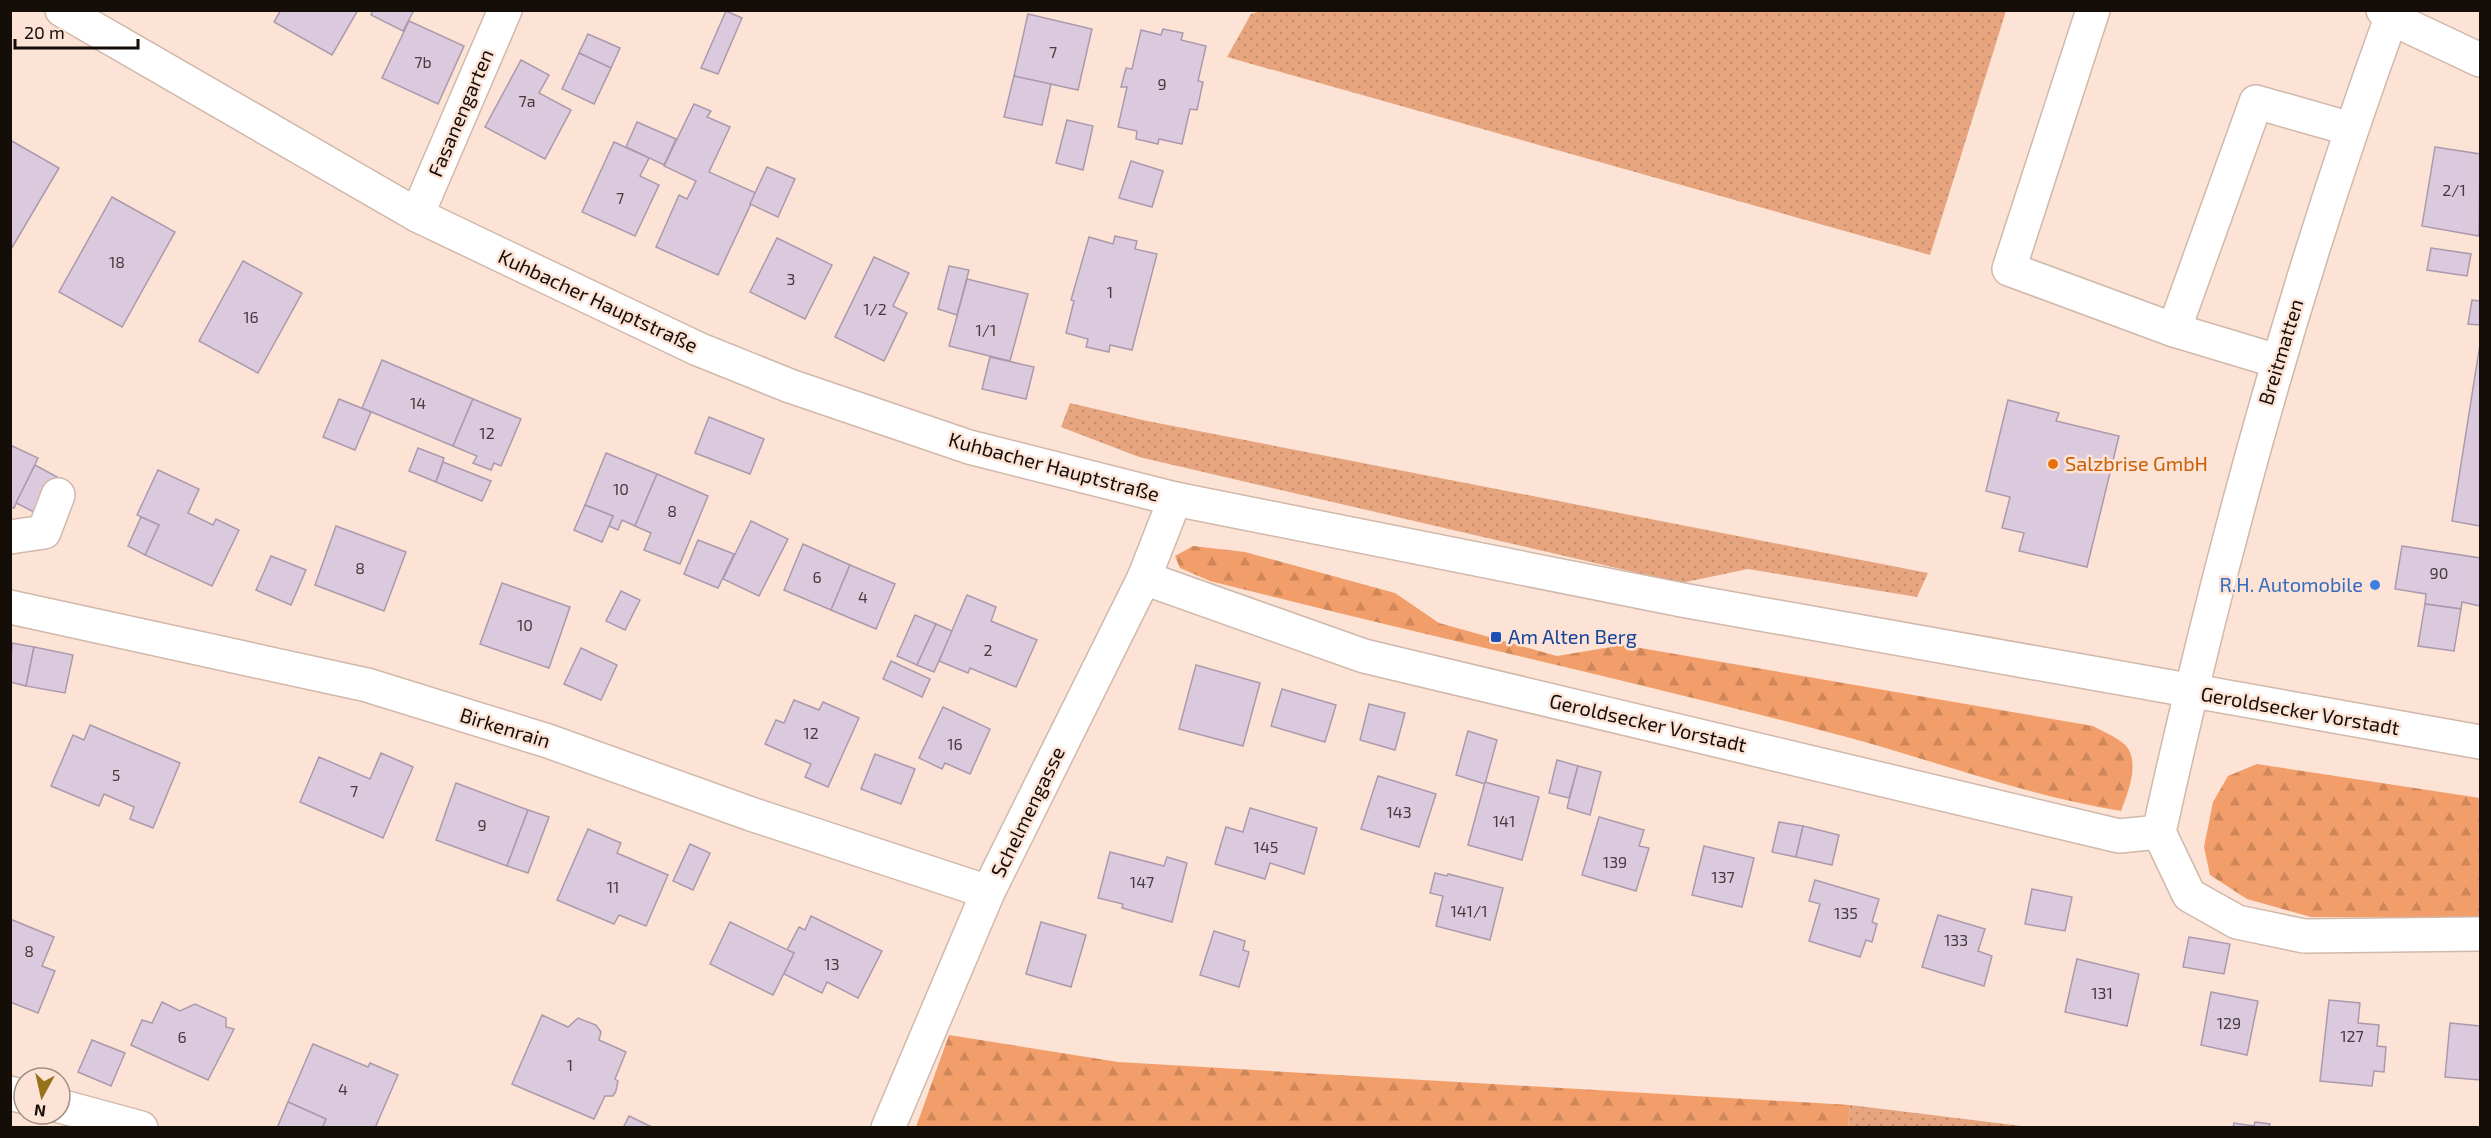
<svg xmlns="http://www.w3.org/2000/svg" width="2491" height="1138" font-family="'Exo 2',sans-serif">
  <defs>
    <pattern id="grass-dots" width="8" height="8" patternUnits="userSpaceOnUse" patternTransform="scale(1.5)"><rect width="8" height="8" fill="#e6a57f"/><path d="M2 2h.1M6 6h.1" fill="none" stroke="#c48d6c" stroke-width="1.8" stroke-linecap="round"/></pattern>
    <pattern id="forest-firs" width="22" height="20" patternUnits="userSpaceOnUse" patternTransform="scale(1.5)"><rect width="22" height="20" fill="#f29e6a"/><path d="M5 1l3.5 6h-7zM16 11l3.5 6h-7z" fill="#cf875a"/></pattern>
  </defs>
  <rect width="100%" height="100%" fill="#fce3d5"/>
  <g fill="url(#grass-dots)">
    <polygon points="1265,10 2006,10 2006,11 1930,255 1227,57 1251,14"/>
    <polygon points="1070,403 1147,421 1928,573 1917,597 1748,569 1681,583 1139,457 1061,427"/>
    <polygon points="1850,1105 2030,1127 1848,1128"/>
  </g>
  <g fill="url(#forest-firs)">
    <path d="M1193,546L1245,552L1395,593L1439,623L1557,656L1623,645L2093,726C2102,731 2114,736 2123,743C2142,758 2128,793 2121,811C2017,794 1918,754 1816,729C1614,677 1411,632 1210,581L1180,568L1175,556Z"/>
    <polygon points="2257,764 2480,798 2480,917 2311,917 2247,899 2210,875 2204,847 2213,802 2228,776"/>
    <polygon points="949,1035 1118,1062 1850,1105 1848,1128 916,1127"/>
  </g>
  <g fill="#dbc9dd" stroke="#ab9aad" stroke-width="1.5">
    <polygon points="281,10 358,10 332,55 274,22"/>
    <polygon points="373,10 414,10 403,31 371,15"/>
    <polygon points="726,11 742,18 718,74 701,68"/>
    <polygon points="1028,14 1092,29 1078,90 1014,76"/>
    <polygon points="409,21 464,46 438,104 382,78"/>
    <polygon points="1163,29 1183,33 1181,40 1206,46 1198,81 1203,82 1197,110 1190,109 1182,144 1159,139 1158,144 1136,139 1137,131 1118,127 1127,87 1121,87 1126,68 1132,69 1141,30 1161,35"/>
    <polygon points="588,34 620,48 611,68 579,53"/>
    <polygon points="579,53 611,68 594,104 562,89"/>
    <polygon points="521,60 549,75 539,93 571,110 545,159 485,127"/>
    <polygon points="1014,76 1051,84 1042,125 1004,117"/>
    <polygon points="694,104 711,111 707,117 730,127 709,172 756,193 718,275 656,247 679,195 687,199 696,181 664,166"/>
    <polygon points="1067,120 1093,126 1083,170 1056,163"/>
    <polygon points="637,122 676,139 664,165 626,147"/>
    <polygon points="10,140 59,168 10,251"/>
    <polygon points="614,142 649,158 640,176 659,185 635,236 582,212"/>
    <polygon points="2435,147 2480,154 2479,236 2422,226"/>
    <polygon points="1131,161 1163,171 1152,207 1119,198"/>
    <polygon points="767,167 795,179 778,217 750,204"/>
    <polygon points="112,197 175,232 122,327 59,292"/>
    <polygon points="1115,236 1137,241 1135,249 1157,254 1132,350 1110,345 1109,352 1086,347 1088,339 1066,333 1074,301 1071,300 1089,237 1113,244"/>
    <polygon points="777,238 832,265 805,319 750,292"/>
    <polygon points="2431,248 2471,254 2467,276 2427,270"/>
    <polygon points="874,257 909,273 893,306 907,313 884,361 835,337"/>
    <polygon points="243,261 302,293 258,373 199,341"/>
    <polygon points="949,266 969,270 957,315 938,309"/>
    <polygon points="967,279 1028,294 1010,361 949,346"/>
    <polygon points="2472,300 2480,301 2480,325 2468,324"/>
    <polygon points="2480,344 2480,526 2452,521"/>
    <polygon points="990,357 1034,367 1026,399 982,389"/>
    <polygon points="382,360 473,399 453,446 362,408"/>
    <polygon points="339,399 371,412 355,450 323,437"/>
    <polygon points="473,399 521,419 501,466 494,463 491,470 473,463 477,456 453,446"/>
    <polygon points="2008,400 2059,413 2056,421 2119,436 2087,567 2019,551 2024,533 2002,528 2010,497 1986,491"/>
    <polygon points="709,417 764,439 750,474 695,453"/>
    <polygon points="10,445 38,458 14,508 10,507"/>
    <polygon points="418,448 444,458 436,482 409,471"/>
    <polygon points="606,453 657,474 635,526 622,520 618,530 609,526 613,516 585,505"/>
    <polygon points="443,462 491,481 482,501 436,482"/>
    <polygon points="35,465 59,478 40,515 16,503"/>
    <polygon points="158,470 199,489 188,513 213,525 216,519 239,530 212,586 145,555 159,525 137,515"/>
    <polygon points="657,474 708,496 680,564 644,550 651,533 635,526"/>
    <polygon points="585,505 613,516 602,542 574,530"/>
    <polygon points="141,517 159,525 145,555 128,546"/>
    <polygon points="751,521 788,539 759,596 723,579"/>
    <polygon points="336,526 406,552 384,611 315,585"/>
    <polygon points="698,540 734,554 718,588 684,574"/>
    <polygon points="803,544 850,565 831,610 784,590"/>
    <polygon points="2402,546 2480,558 2480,606 2462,602 2461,609 2425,604 2426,594 2395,589"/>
    <polygon points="271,556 306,570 291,605 256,590"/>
    <polygon points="850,565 895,584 876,629 831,610"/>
    <polygon points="502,583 570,607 549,668 480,644"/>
    <polygon points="621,591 640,600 625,630 606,621"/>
    <polygon points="967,595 996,607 991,621 1037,640 1016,687 970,668 968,673 939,661"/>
    <polygon points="2425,604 2461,609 2454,651 2418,646"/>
    <polygon points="915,615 936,624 917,665 897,656"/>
    <polygon points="936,624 952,631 934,672 917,665"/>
    <polygon points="12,643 34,647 26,686 10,682"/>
    <polygon points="34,647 73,655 65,693 26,686"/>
    <polygon points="581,648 617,665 601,700 564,684"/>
    <polygon points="891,661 930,679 922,697 883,679"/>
    <polygon points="1196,665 1260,683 1243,746 1179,729"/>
    <polygon points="1282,689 1336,705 1325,742 1271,726"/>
    <polygon points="794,700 819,710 823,702 859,718 828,787 805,777 811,764 765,744 776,720 784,723"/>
    <polygon points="1369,704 1405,713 1395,750 1360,740"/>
    <polygon points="943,707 990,729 970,774 945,763 942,769 919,758"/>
    <polygon points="90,725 180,763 153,828 130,819 134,807 104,794 99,806 51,786 73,735 84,740"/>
    <polygon points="1468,731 1497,740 1485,784 1456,775"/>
    <polygon points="381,753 413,767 383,838 300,802 319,757 370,779"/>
    <polygon points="875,754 915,769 901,804 861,789"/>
    <polygon points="1557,760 1578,766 1569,798 1549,793"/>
    <polygon points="1578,766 1601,772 1590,815 1567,808"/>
    <polygon points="1378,776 1436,794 1419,847 1361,829"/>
    <polygon points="1485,782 1539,797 1522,860 1468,845"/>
    <polygon points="456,783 528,810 507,866 436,840"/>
    <polygon points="1250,808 1317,828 1304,874 1270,863 1265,879 1215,864 1226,827 1243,832"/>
    <polygon points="528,810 549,817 528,873 507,866"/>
    <polygon points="1599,817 1644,830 1639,846 1649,848 1636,891 1582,875"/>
    <polygon points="1779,822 1803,826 1796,857 1772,852"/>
    <polygon points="1803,826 1839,835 1832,865 1796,857"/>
    <polygon points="588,829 621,843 617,853 668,875 646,926 619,915 614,924 557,900"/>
    <polygon points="690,844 710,853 693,890 673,881"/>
    <polygon points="1704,846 1754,858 1742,907 1692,895"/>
    <polygon points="1110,852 1164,866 1167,857 1187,863 1172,922 1122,908 1123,904 1098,898"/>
    <polygon points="1435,873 1447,876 1448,874 1503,888 1490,940 1436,926 1443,896 1430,893"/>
    <polygon points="1815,880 1879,899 1872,922 1877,924 1872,942 1866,940 1860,957 1809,941 1820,904 1809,901"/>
    <polygon points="2032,889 2072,897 2065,931 2025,924"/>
    <polygon points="1938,915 1985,929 1978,951 1992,956 1984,986 1922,967"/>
    <polygon points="811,916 882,951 858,998 827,982 822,993 784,974 794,953 787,950 799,927 805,930"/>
    <polygon points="10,919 54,937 42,966 55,971 38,1013 10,1002"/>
    <polygon points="730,922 794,953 773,995 710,964"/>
    <polygon points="1041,922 1086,935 1071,987 1026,974"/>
    <polygon points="1214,931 1245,941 1243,950 1249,952 1239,987 1200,975"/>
    <polygon points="2189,937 2230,944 2224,974 2183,967"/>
    <polygon points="2077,959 2139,974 2127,1026 2065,1012"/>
    <polygon points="2211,992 2258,1001 2247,1055 2201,1045"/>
    <polygon points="2329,1000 2360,1003 2358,1023 2379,1025 2377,1046 2386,1047 2384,1072 2374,1071 2372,1086 2320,1081"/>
    <polygon points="162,1002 180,1011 195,1004 226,1018 226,1027 234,1029 208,1080 131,1045 142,1020 152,1023"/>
    <polygon points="542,1015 568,1027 578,1018 596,1025 601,1032 599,1040 626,1052 615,1079 618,1081 616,1091 613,1096 605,1096 594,1119 512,1084"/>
    <polygon points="2450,1023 2480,1026 2480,1080 2445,1077"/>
    <polygon points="92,1040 125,1053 111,1086 78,1072"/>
    <polygon points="313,1044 368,1067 370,1063 398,1075 375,1128 325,1128 322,1126 326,1119 288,1102"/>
    <polygon points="288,1102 326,1119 322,1128 277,1128"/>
    <polygon points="629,1116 654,1128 623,1128"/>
    <polygon points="2255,1122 2270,1124 2269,1128 2233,1128 2234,1123 2254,1126"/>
  </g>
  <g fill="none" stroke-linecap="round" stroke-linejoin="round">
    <g stroke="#d0b8ab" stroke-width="36">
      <g id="minor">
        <polyline points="2093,10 2009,269 2174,330"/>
        <polyline points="2391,18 2480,60"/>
        <polyline points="417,215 505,10"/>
        <polyline points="2277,361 2174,330 2256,102 2351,129"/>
        <polyline points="10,537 44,532 58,495"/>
        <path d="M1144,578L1364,656L2119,836L2159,832C2220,556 2294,284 2391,18L2383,10"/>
        <polyline points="10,607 367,685 548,741 751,814 988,892"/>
        <polyline points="2159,832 2189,895 2237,922 2304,936 2480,934"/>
        <polyline points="10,1093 24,1097"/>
        <polyline points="60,1106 141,1128"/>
        <polyline points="888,1128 988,892 1144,578 1175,499"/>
      </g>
    </g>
    <g stroke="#d0b8ab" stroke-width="36">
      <polyline id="major" points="62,10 417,215 698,349 790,386 969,447 1175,499 1682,600 2480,742"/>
    </g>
    <use href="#minor" stroke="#fff" stroke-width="33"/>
    <use href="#major" stroke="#fff" stroke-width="33"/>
  </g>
  <circle fill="#e8710a" stroke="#fce3d5" stroke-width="2" cx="2053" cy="464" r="6"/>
  <circle fill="#3f7fe0" stroke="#fce3d5" stroke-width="2" cx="2375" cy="585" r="6"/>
  <rect fill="#1a4fb4" stroke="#fce3d5" stroke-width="2" x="1490" y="631" width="12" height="12" rx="3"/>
  <g text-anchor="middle" stroke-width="5" stroke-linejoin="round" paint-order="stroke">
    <g font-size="16" fill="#463c3d">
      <text x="1053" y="58">7</text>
      <text x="423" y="68">7b</text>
      <text x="1162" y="90">9</text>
      <text x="527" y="107">7a</text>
      <text x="2454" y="196">2/1</text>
      <text x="620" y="204">7</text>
      <text x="117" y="268">18</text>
      <text x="791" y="285">3</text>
      <text x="1110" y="298">1</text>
      <text x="875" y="315">1/2</text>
      <text x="251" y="323">16</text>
      <text x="986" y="336">1/1</text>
      <text x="418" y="409">14</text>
      <text x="487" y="439">12</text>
      <text x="621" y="495">10</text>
      <text x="672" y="517">8</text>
      <text x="360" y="574">8</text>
      <text x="2439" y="579">90</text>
      <text x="817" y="583">6</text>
      <text x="863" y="603">4</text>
      <text x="525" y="631">10</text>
      <text x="988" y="656">2</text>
      <text x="811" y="739">12</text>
      <text x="955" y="750">16</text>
      <text x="116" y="781">5</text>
      <text x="354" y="797">7</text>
      <text x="1399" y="818">143</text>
      <text x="1504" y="827">141</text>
      <text x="482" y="831">9</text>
      <text x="1266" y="853">145</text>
      <text x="1615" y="868">139</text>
      <text x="1723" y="883">137</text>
      <text x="1142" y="888">147</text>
      <text x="613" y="893">11</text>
      <text x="1469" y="917">141/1</text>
      <text x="1846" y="919">135</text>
      <text x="1956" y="946">133</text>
      <text x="29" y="957">8</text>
      <text x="832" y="970">13</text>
      <text x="2102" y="999">131</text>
      <text x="2229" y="1029">129</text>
      <text x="2352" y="1042">127</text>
      <text x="182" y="1043">6</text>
      <text x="570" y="1071">1</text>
      <text x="343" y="1095">4</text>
    </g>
    <g font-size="20" fill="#150d08" stroke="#fce3d5">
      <text transform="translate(461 113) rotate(-67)" y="7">Fasanengarten</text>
      <text transform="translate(598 301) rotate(25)" y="7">Kuhbacher Hauptstraße</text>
      <text transform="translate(2281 352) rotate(-73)" y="7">Breitmatten</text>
      <text transform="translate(1054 467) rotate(15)" y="7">Kuhbacher Hauptstraße</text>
      <text transform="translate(2300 711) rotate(10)" y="7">Geroldsecker Vorstadt</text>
      <text transform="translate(1648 723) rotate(13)" y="7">Geroldsecker Vorstadt</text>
      <text transform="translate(505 728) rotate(17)" y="7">Birkenrain</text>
      <text transform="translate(1028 812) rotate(-64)" y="7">Schelmengasse</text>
    </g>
    <g font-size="20" fill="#c56008" stroke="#fce3d5" text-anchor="start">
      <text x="2065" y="471">Salzbrise GmbH</text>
    </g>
    <g font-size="20" fill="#366cbe" stroke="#fce3d5" text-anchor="end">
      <text x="2363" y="592">R.H. Automobile</text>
    </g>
    <g font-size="20" fill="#164399" stroke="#fce3d5" text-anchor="start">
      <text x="1508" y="644">Am Alten Berg</text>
    </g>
  </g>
  <rect width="2491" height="1138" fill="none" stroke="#150d08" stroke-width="24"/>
  <g transform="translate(42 1096) rotate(188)"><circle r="28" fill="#fce3d5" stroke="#a08d83" stroke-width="1.5"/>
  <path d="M0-4.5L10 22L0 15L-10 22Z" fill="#96721b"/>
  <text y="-9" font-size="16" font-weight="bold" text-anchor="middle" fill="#150d08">N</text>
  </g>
  <path d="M15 39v9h123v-9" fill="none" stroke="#150d08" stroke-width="3"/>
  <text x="24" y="39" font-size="18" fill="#150d08" stroke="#fce3d5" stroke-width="4.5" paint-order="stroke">20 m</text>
</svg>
